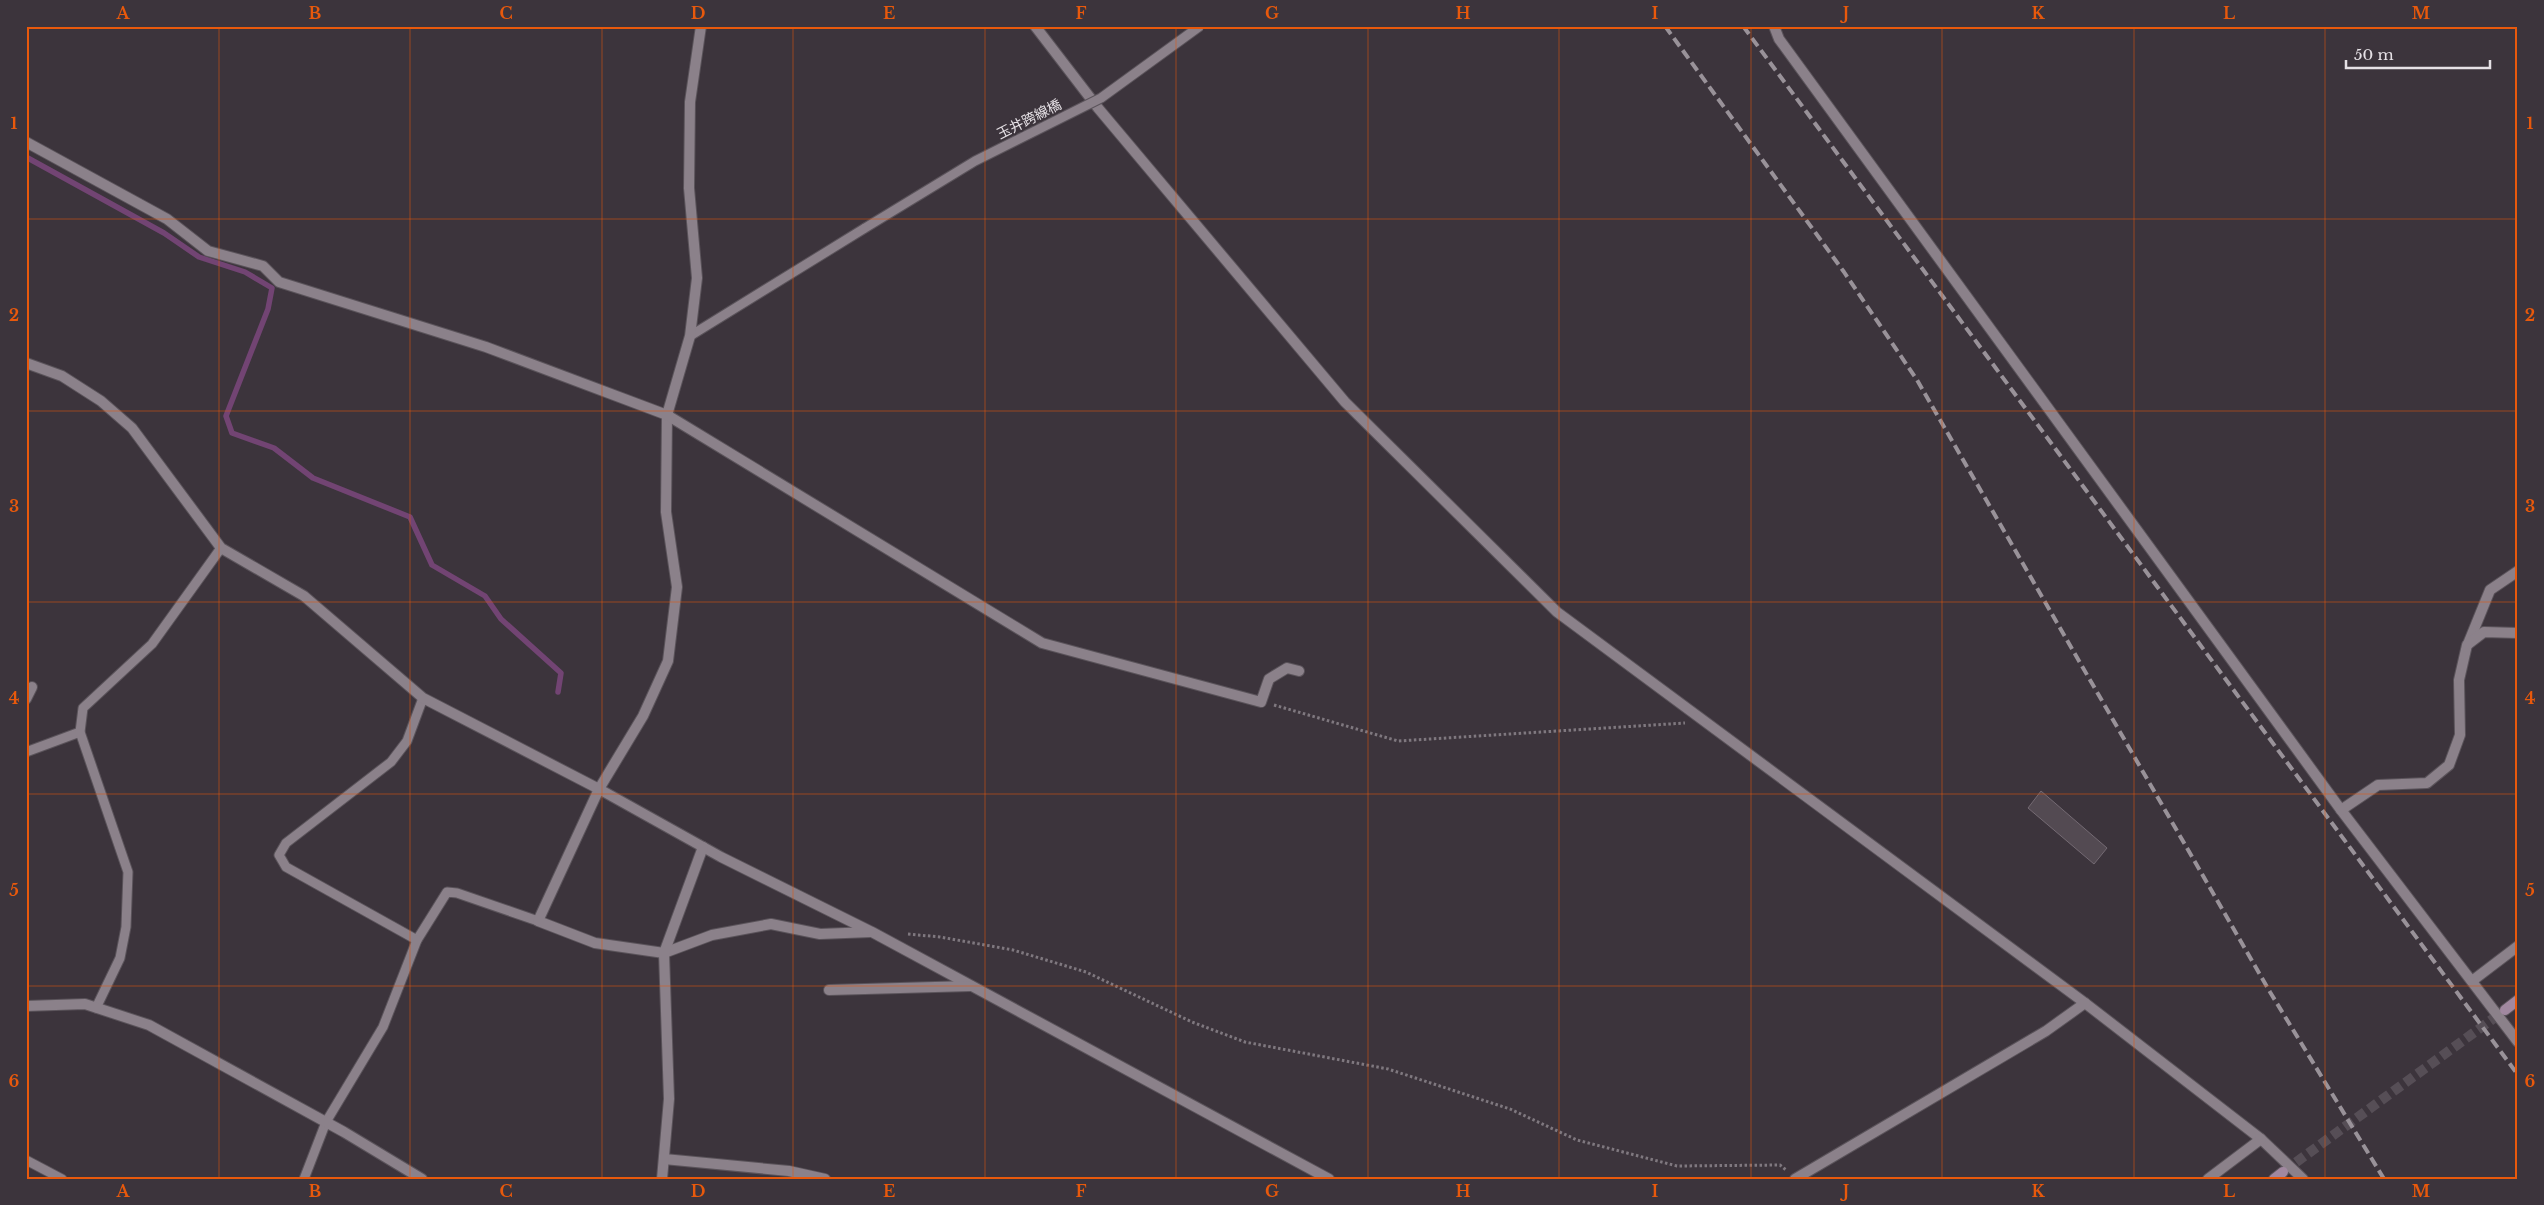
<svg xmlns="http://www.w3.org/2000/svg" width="2544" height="1205" font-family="'Libre Baskerville','Noto Sans JP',serif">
  <rect width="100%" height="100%" fill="#3c343c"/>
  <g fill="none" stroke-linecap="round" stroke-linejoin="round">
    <polyline stroke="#724473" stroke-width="5.5" points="26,157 164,233 199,257 245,272 272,288 268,309 226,416 232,433 274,448 313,478 410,517 432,565 485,596 501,619 561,673 558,692"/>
  </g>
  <polygon fill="#534a52" stroke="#746a73" points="2041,791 2107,848 2094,864 2028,808"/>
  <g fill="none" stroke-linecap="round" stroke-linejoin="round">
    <polyline stroke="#564e56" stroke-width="10" stroke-dasharray="10 5" stroke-linecap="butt" points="2284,1171 2505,1010"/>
    <g stroke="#5a535a" stroke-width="11">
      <g id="lane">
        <polyline points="690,336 865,228"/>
        <polyline points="423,698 407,741 391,762 286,843 279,855 286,867 417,940 447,892 457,893 538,921"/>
        <polyline points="26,752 80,732"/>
        <polyline points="96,1008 120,958 126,927 128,872 80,732 83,708 152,644 221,548"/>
        <polyline points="26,1160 62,1179"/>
        <polyline points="304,1179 326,1122 383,1027 417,940"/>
      </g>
    </g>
    <g stroke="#5a535a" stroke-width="12">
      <g id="street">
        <polyline points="701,26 690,102 689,188 697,278 690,336 667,415 666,512 677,587 668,661 643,716 599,789 538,921 595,943 664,953 712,935 771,924 820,934 871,932"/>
        <polyline points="1035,26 1098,108 1345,402 1557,612 2085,1003 2261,1139 2303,1179"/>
        <polyline points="1774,26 1779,39 2341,810 2518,1042"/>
        <polyline points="26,142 167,219 208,251 263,266 279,282 486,347 667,415 1042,643 1261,702 1269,679 1287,668 1299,671"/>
        <polyline points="26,363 62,376 101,401 132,428 221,548 304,596 423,698 599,789 721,857 872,932 1329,1179"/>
        <polyline points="2468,644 2490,590 2518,571"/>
        <polyline points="26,699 32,687"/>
        <polyline points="2341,810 2378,785 2427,783 2449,765 2460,735 2459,680 2467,645 2484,632 2518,633"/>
        <polyline points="2472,981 2518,946"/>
        <polyline points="829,990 971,986"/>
        <polyline points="26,1006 85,1004 149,1025 344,1132 422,1179"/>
        <polyline points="664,1159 789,1171 825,1179"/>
        <polyline points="662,1179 669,1099 664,953 703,847"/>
        <polyline points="1795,1179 2046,1031 2085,1003"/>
        <polyline points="2208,1179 2261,1139"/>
      </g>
    </g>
    <g stroke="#5a535a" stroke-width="12">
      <g id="secondary">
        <polyline points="2505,1010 2518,1000"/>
        <polyline points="2274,1179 2283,1172"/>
      </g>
    </g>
    <g stroke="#7f787f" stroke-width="3" stroke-dasharray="2.5 2.5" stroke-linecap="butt">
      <polyline points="1274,705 1398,741 1685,723"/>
      <polyline points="908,934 940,937 1013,950 1086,972 1192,1022 1245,1042 1388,1069 1510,1109 1577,1140 1677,1166 1780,1165 1786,1170"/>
    </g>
    <use href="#lane" stroke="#8b818a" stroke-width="9"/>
    <use href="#street" stroke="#8b818a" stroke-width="10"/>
    <use href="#secondary" stroke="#a188a0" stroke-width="10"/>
    <g stroke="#999299" stroke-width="4" stroke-dasharray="10 5" stroke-linecap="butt">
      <polyline points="1665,26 1844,272 1917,380 2270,992 2384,1179"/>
      <polyline points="1743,26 2518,1075"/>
    </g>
    <g stroke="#5a535a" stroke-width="11" stroke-linecap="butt">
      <polyline id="lane-bridge" points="865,228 975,161 1101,98 1200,26"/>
    </g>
    <use href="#lane-bridge" stroke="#8b818a" stroke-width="9"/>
  </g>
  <path fill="none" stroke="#e8590c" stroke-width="1" stroke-opacity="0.55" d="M219,26V1179M410,26V1179M602,26V1179M793,26V1179M985,26V1179M1176,26V1179M1368,26V1179M1559,26V1179M1751,26V1179M1942,26V1179M2134,26V1179M2325,26V1179M26,219H2518M26,411H2518M26,602H2518M26,794H2518M26,986H2518"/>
  <g text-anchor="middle" stroke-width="4" stroke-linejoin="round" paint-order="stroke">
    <g font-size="14" fill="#e6e1e6" stroke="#3c343c">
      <text transform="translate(1029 119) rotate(-27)" y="5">玉井跨線橋</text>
    </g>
  </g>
  <rect width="2544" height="1205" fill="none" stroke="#3c343c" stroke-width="55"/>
  <path d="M2346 60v8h144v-8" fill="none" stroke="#e6e1e6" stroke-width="2.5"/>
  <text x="2354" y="60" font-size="15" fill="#e6e1e6" stroke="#3c343c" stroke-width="4" paint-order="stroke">50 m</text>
  <rect x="28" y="28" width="2488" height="1150" fill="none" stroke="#e8590c" stroke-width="2"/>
  <g font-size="16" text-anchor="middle" font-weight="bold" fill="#e8590c">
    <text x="123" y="19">A</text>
    <text x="315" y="19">B</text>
    <text x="506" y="19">C</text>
    <text x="698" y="19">D</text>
    <text x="889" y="19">E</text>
    <text x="1081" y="19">F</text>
    <text x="1272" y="19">G</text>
    <text x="1463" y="19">H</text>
    <text x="1655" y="19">I</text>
    <text x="1846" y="19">J</text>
    <text x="2038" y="19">K</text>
    <text x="2229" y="19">L</text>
    <text x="2421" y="19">M</text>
    <text x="14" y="129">1</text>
    <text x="2530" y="129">1</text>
    <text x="14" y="321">2</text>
    <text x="2530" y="321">2</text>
    <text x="14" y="512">3</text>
    <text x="2530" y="512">3</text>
    <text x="14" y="704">4</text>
    <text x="2530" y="704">4</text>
    <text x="14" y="896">5</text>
    <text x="2530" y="896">5</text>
    <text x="14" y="1087">6</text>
    <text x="2530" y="1087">6</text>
    <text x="123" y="1197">A</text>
    <text x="315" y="1197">B</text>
    <text x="506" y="1197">C</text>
    <text x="698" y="1197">D</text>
    <text x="889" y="1197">E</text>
    <text x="1081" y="1197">F</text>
    <text x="1272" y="1197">G</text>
    <text x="1463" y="1197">H</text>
    <text x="1655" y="1197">I</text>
    <text x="1846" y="1197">J</text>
    <text x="2038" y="1197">K</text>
    <text x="2229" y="1197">L</text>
    <text x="2421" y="1197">M</text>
  </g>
</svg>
